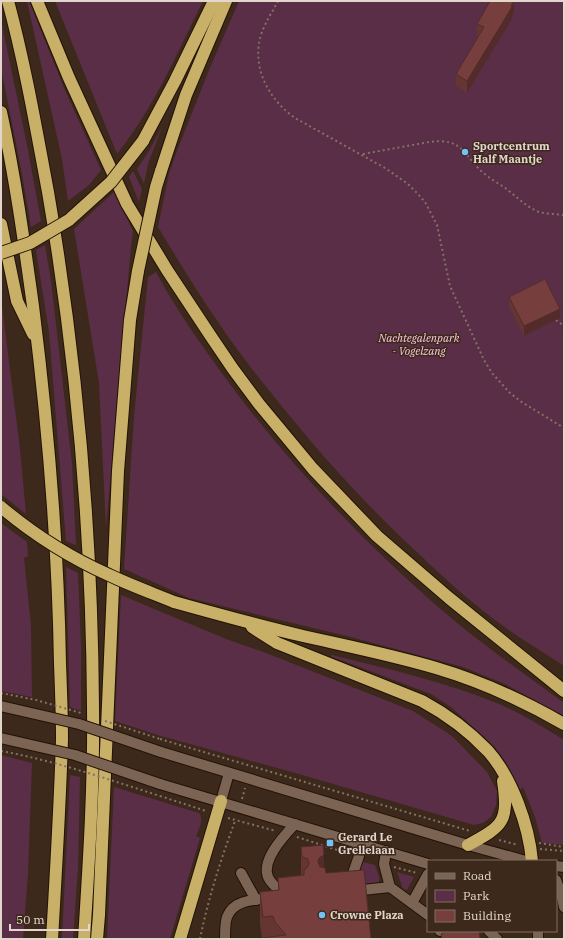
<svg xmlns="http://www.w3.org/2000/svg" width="565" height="940" font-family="'IBM Plex Serif',serif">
  <rect width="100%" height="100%" fill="#3d291b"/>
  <g fill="#5a2e47">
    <polygon points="27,1 29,1 64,88 101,170 89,185 68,201 62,159"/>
    <path d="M55,1H203C177,53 154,108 117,154Z"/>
    <path d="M239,1H564V666C545,653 524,641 506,628C475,606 447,581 420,555C371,510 326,461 284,409C261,381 238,352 218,322C197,291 177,259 158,227L169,174L177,151L209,70Z"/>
    <polygon points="1,20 28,150 41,221 31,227 22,174 1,68"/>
    <polygon points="162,127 148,164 144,184 137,169 149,151"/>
    <polygon points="133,171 142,189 139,202 129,177"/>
    <polygon points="114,192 133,231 131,246 106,528 99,383 74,229"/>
    <polygon points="45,245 51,281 72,464 76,545 66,541 49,332 36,250"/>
    <path d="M156,272C172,302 191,330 211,358C273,446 347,526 428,598C470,636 518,669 564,703V716L505,684L463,667L347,636L189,598L124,569L134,416L148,277Z"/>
    <polygon points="1,298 20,449 26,514 1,494"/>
    <polygon points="1,523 27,542 28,556 24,558 31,626 32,697 1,691"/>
    <polygon points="66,567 78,573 81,647 81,711 70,707"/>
    <polygon points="121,595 226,639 266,653 413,711 452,736 487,772 497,791 496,805 491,817 483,823 474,825 299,774 161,736 115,721"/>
    <path d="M332,655C388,669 446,682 499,704C522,714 543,727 564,740V845L542,843L535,817L523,787L520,790L507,764L494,746L451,707L431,694L330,656Z"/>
    <polygon points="1,755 32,763 28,873 23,939 1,939"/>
    <polygon points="70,775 80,777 78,868 73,939 62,939"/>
    <path d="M114,787L199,813C204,820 199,829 196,836L200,838L170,939H107Z"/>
    <path d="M363,862L375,865C376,869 380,877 379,881C378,887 357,886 351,886Z"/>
    <polygon points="397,872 414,877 407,890 403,889"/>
  </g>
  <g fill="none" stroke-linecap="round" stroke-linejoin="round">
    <g stroke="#231205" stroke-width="12">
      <g id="minor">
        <polyline points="161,752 468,845 526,861"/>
        <polyline points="160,784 428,864"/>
        <polyline points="221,801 229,773"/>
        <polyline points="386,851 384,864 390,887 428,915"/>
        <polyline points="556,866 564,867"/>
        <polyline points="241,873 256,900"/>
        <polyline points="556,880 562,897 564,907"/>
        <polyline points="350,882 359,856 360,843"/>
        <polyline points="353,891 390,887"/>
        <path d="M287,896C281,891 271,885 268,877C261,860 284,836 295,824"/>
        <polyline points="412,903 428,874"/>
        <polyline points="440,931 441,931"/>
        <polyline points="489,931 497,939"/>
        <polyline points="538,931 538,939"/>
        <path d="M225,939C225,932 225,923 227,917C234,898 258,900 274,898"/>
      </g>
    </g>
    <g stroke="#231205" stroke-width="14">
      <g id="highway">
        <path d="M8,1C25,64 36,128 48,192C77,361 92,534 93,707C94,784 89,862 84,939"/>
        <polyline points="37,1 69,78 127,204 167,270 210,335 233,369 259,404 313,469 377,536 449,598 564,691"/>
        <path d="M1,112C15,176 24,241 33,306C48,425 58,544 60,664C61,689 62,714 62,739C60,806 56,872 52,939"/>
        <polyline points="143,141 175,81 214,1"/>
        <polyline points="161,171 186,95 226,1"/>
        <polyline points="1,224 17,301 33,334"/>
        <path d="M174,602C217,614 260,626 303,636C347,646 392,655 436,668C480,681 524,701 564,724"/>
        <path d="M252,627L277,643L422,701C446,714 469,731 488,751C512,778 529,826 532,861"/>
        <path d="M468,845C503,826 509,822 503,781"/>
        <polyline points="97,939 99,915 118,471 130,320 138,271"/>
        <polyline points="180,939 221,801"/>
      </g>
    </g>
    <g stroke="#837266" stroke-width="2" stroke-dasharray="2 3" stroke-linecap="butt">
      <path d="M278,1C273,11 266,21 262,32C250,65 268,99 295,118L385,168L408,184L417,193L425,202L437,225L450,286L484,360L492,373L509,392L520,401L564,428"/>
      <path d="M363,154L429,142C465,137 463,157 486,175C493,181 502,185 509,191C519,199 527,207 539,212C547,214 556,214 564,215"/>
      <polyline points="556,320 564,326"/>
      <polyline points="160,739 470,831"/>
      <polyline points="160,796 206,811"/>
      <polyline points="242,799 245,788"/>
      <polyline points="228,818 276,831"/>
      <polyline points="297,837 350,854"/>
      <polyline points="499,840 518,845"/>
      <polyline points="539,843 564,847"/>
      <polyline points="540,849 564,851"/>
      <polyline points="394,867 417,873"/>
      <path d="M200,939C208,899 221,859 235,821"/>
    </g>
    <use href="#minor" stroke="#7b6454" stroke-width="10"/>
    <use href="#highway" stroke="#c8b069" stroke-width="12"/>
    <g stroke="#231205" stroke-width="12" stroke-linecap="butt">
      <g id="minor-bridge">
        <polyline points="1,706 79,724 161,752"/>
        <polyline points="1,738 75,755 160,784"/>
      </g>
    </g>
    <g stroke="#231205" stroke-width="14" stroke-linecap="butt">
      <g id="highway-bridge">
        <polyline points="1,253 30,243 69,220 111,182 143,141"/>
        <polyline points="138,271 156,187 161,171"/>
        <path d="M1,507C33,534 71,558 109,575C130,585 152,593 174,602"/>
      </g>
    </g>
    <g stroke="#837266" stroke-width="2" stroke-dasharray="2 3" stroke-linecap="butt">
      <polyline points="1,693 36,700 81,713"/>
      <polyline points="105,721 160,739"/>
      <path d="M1,751C56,761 107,779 160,796"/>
    </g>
    <use href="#minor-bridge" stroke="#7b6454" stroke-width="10"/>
    <use href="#highway-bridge" stroke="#c8b069" stroke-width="12"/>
  </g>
  <g fill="#653534">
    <polygon points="514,1 514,12 512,16 512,19 467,93 456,86 456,74 478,36 477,36 477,24"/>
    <polygon points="509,297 560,318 524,336 509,307"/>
    <polygon points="564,326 564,335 562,330 562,327"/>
    <polygon points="301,847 324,868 326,873 371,939 262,938 260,924 260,892 278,890 278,878 301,876"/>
  </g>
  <g fill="#532b2b">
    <polygon points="514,1 514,12 512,16 512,19 467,93 467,81"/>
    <polygon points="560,309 560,318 524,336 524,326"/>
    <polygon points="324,855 324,887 318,862 319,858"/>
  </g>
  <g fill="#763e3d" stroke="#532b2b">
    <polygon points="490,1 514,1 511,6 512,7 467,81 456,74 484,27 477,24"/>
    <polygon points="545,279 560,309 524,326 509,297"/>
    <polygon points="564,326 564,332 562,327"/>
    <polygon points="323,845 324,855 319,858 318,862 320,867 325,868 326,873 364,870 371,939 255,939 286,935 275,922 273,916 263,917 260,892 279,890 278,878 304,875 304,870 307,868 309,863 308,859 302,857 301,847"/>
    <polygon points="447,931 479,931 480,939 442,939 441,934"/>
  </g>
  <g fill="#75c0f6" stroke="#3d291b" stroke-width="1.5">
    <circle cx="465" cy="152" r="4"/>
    <rect x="326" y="839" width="8" height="8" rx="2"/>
    <circle cx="322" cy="915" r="4"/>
  </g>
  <g text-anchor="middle" stroke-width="3" stroke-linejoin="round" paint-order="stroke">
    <g font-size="11" font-weight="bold" fill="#e3d6cd" stroke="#3d291b" text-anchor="start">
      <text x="473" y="150">Sportcentrum<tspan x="473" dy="13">Half Maantje</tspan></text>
      <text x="338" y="841">Gerard Le<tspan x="338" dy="13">Grellelaan</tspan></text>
      <text x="330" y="919">Crowne Plaza</text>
    </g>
    <g font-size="11" font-style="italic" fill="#fbc9e2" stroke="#3d291b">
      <text x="419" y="342">Nachtegalenpark<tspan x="419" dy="13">- Vogelzang</tspan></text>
    </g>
  </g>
  <rect width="565" height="940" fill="none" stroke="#e3d6cd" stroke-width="4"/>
  <rect x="427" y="860" width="130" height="72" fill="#3d291b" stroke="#7f6e62"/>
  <rect x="435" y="873" width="20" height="6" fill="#7b6454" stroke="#7f6e62"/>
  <text x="463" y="880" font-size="12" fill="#e3d6cd">Road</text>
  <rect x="435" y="890" width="20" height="12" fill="#5a2e47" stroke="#7f6e62"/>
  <text x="463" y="900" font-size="12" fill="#e3d6cd">Park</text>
  <rect x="435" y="910" width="20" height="12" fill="#763e3d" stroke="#7f6e62"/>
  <text x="463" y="920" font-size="12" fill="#e3d6cd">Building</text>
  <path d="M10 924v6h79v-6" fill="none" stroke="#e3d6cd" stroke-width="2"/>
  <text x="16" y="924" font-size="12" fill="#e3d6cd" stroke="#3d291b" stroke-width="3" paint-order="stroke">50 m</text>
</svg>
